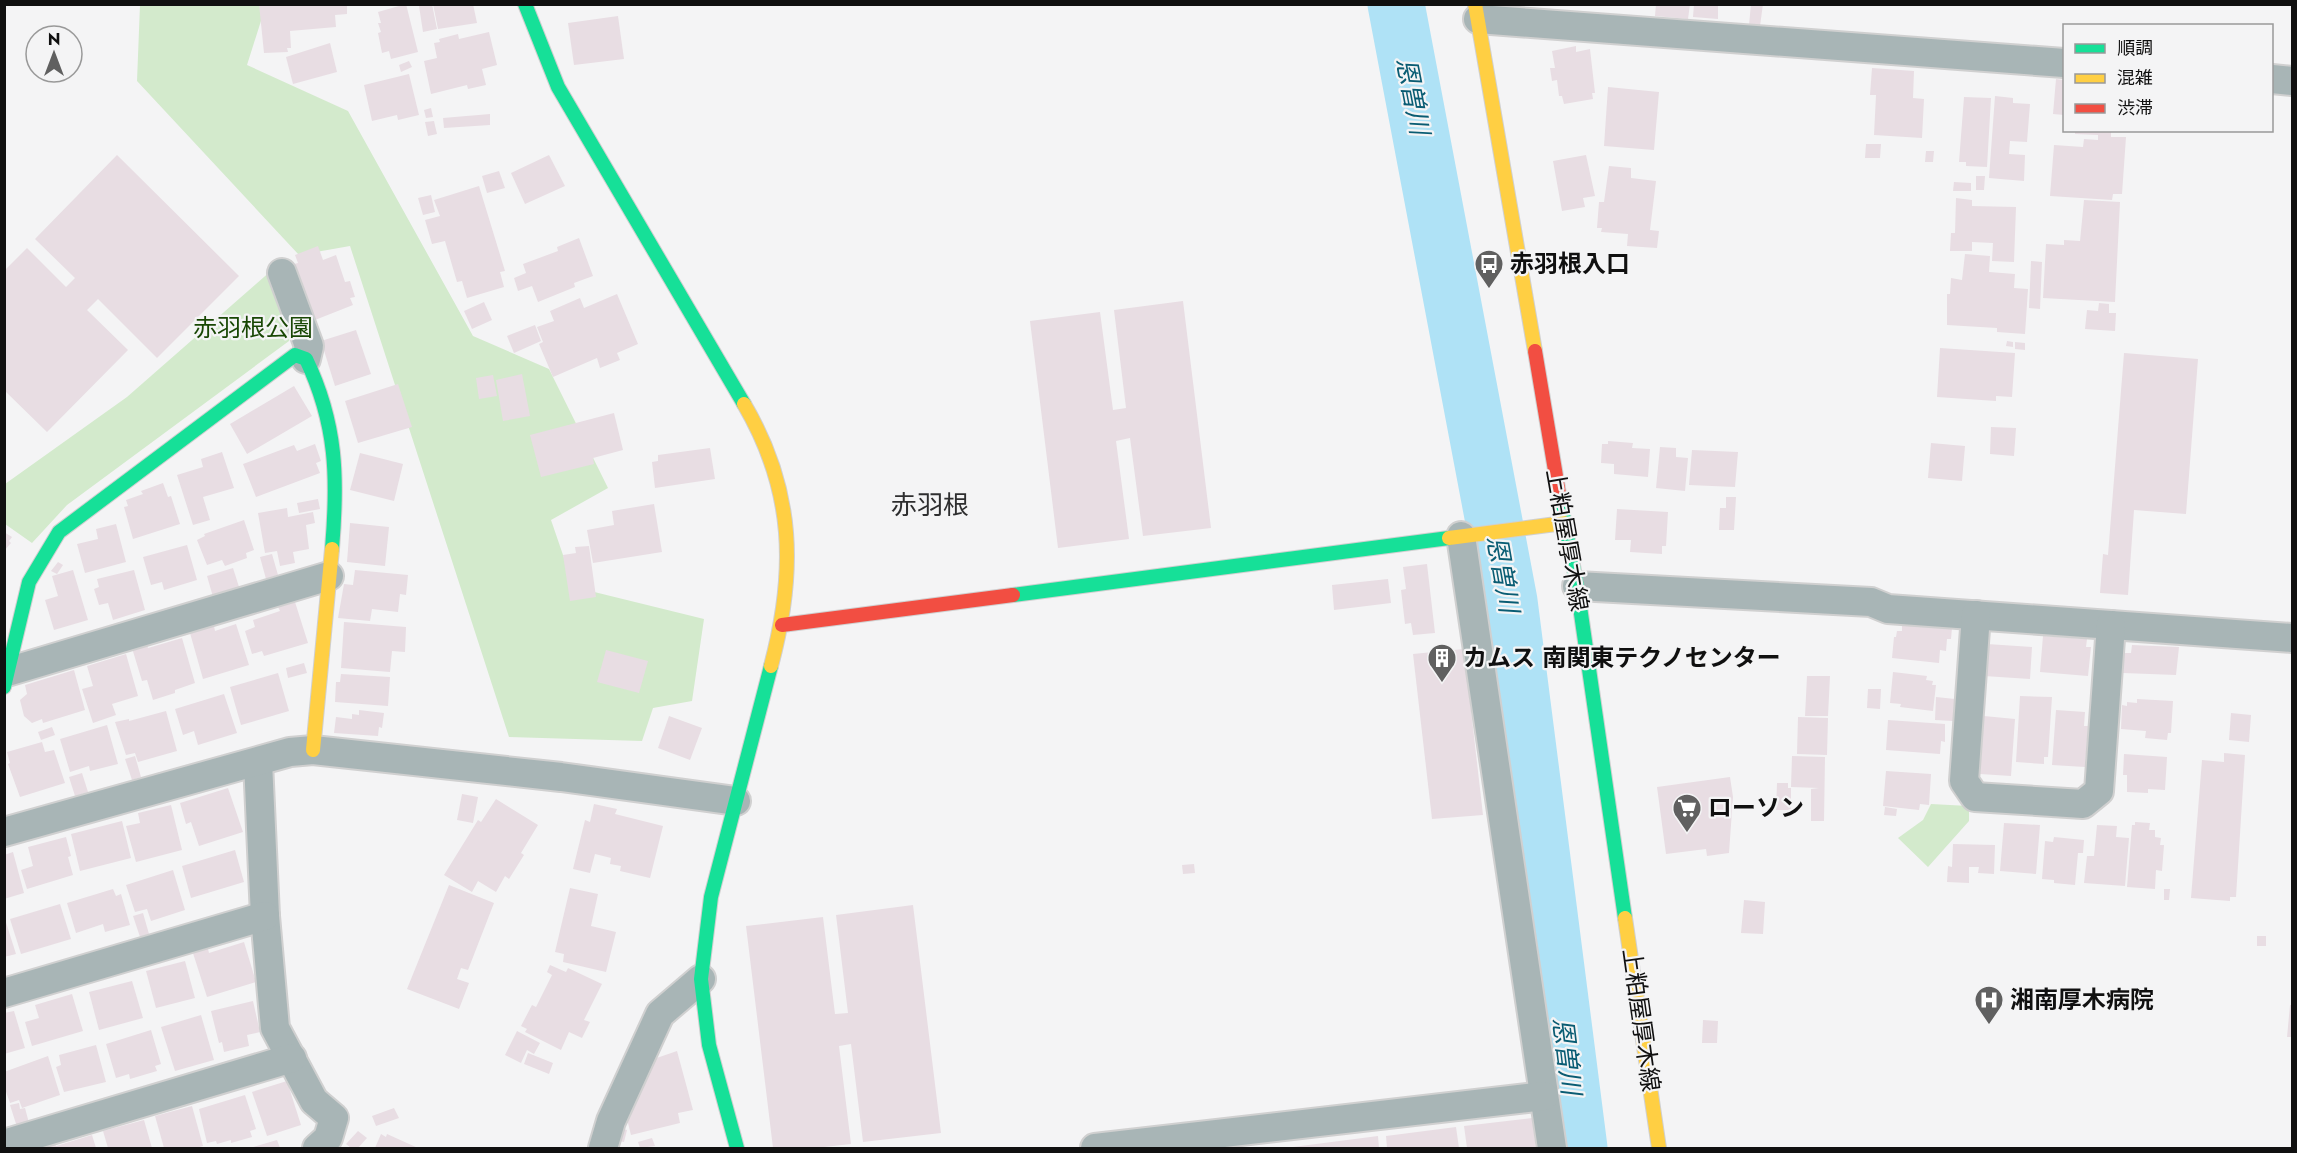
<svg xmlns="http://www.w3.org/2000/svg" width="2297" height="1153" font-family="Jost,'Noto Sans JP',sans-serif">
  <rect width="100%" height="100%" fill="#f4f4f5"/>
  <g fill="#d3eacc">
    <polygon points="140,5 266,5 247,65 348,111 473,336 549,369 608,488 551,520 574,587 704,619 692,701 653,708 642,741 509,737 350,246 299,255 137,81"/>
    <polygon points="272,270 291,326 289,341 67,505 32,543 5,524 5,484 127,397"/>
    <polygon points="1931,804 1969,806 1969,821 1928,867 1898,838 1923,820"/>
  </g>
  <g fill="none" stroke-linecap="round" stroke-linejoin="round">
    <polyline stroke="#afe2f6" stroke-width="57" points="1396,4 1509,601 1579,1148"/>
  </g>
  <g fill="#e8dde3">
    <polygon points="259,4 347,4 347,14 335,15 336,27 290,31 291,48 287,48 288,52 264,53"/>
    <polygon points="406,4 418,52 391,59 389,51 382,53 378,33 381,32 378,23 381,23 378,12"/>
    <polygon points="432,4 437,29 423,32 419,6"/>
    <polygon points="433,4 473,4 477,23 438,29"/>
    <polygon points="1656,4 1690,4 1688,19 1655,16"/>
    <polygon points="1694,4 1718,4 1718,19 1693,17"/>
    <polygon points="1751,4 1763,4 1760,26 1749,25"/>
    <polygon points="618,16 624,59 574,65 568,23"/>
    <polygon points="489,32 497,65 482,69 486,85 468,89 467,85 431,94 424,61 437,58 434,43 440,42 439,39 458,34 459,39"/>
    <polygon points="330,43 337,72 293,84 286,57"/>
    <polygon points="1576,46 1576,52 1590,49 1595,93 1592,93 1593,99 1564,104 1562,96 1559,96 1557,80 1552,81 1550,68 1555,68 1552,51"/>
    <polygon points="409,61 412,67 401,72 399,65"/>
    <polygon points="1872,68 1914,71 1913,98 1924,99 1922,138 1874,135 1876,95 1870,95"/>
    <polygon points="409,74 419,115 398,120 397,115 372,121 364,85"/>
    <polygon points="2056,79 2064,80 2064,115 2053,114"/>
    <polygon points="1608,87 1659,92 1654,150 1604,146"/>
    <polygon points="1995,96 2013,98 2013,103 2030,104 2027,142 2010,141 2009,154 2025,155 2024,181 1989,178"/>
    <polygon points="1964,97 1991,98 1987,167 1966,166 1966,162 1959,162"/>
    <polygon points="431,108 433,117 426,118 424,110"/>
    <polygon points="490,114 490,125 444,128 443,118"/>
    <polygon points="434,121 437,134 428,136 425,122"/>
    <polygon points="2075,130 2111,130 2111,137 2126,137 2122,194 2113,194 2112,200 2050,196 2054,145 2083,147 2084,139 2098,140 2098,135 2075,134"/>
    <polygon points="1866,144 1881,144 1880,158 1865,158"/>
    <polygon points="1926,151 1934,151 1933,162 1925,162"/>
    <polygon points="117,155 239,276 157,358 98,299 87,310 128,350 47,432 4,390 4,271 27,248 66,287 75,278 35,239"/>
    <polygon points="549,155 565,186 525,204 511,173"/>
    <polygon points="1586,155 1595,196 1583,198 1585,207 1562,211 1553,161"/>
    <polygon points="1609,166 1631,168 1631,178 1656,181 1650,230 1659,231 1657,248 1627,246 1628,234 1601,232 1602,228 1597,228 1599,202 1604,202"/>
    <polygon points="499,171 505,188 487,193 482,176"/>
    <polygon points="1976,176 1985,176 1984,190 1976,190"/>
    <polygon points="1954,182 1971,183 1971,191 1953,191"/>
    <polygon points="479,186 505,271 500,272 504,287 467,298 462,281 457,282 445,241 432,244 425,220 440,216 434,200"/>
    <polygon points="431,195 435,212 423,215 418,198"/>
    <polygon points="1956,198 1972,200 1972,206 2016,207 2014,262 1992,261 1993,243 1972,242 1972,251 1950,251 1951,233 1955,233"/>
    <polygon points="2084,200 2120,202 2115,302 2043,298 2046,244 2064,245 2064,240 2080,241"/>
    <polygon points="579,238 593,276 574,283 575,287 538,302 532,286 518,291 514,278 526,273 523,264 558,251 557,247"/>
    <polygon points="318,246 323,260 336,255 345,282 350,281 355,297 350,298 353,305 315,320 294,264 298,263 295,255"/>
    <polygon points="1965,254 1990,256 1989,272 2015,274 2014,288 2028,289 2025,334 1997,332 1997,328 1947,325 1947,294 1950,294 1951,278 1962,280"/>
    <polygon points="2031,261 2042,262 2040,309 2029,308"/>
    <polygon points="617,294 638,344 617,353 620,360 600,368 597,358 553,377 539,344 543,342 537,327 554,321 550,311 580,298 584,308"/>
    <polygon points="1183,301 1211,528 1143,536 1130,438 1116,441 1129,539 1058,548 1030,321 1100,312 1113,410 1126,408 1114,310"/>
    <polygon points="484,302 492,320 472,329 464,311"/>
    <polygon points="2099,303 2109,304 2109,313 2116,313 2115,331 2085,329 2087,310 2098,311"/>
    <polygon points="535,325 541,341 514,353 507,336"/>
    <polygon points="356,330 371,374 335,386 321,341"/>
    <polygon points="2007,341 2013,342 2013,347 2006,346"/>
    <polygon points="2015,342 2025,343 2025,350 2015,349"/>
    <polygon points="1940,348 2015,353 2012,397 1996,396 1996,401 1937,397"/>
    <polygon points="2124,353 2198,359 2186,514 2134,510 2128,595 2100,593 2103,554 2108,555"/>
    <polygon points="522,374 530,416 503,421 496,380"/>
    <polygon points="493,375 497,396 479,399 476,378"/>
    <polygon points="398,384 412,427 358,443 345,401"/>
    <polygon points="294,386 312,416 247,454 230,424"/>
    <polygon points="614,413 623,450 593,458 594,464 541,477 530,435"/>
    <polygon points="1991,427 2016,428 2014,456 1990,454"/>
    <polygon points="1608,441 1633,443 1632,448 1650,449 1648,477 1614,474 1614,464 1601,463 1602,444 1608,444"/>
    <polygon points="1931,443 1965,446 1962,481 1928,478"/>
    <polygon points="315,444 321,461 316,463 320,473 256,497 243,464 294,445 297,451"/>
    <polygon points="1660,447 1676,448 1676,457 1688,458 1685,491 1656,488"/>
    <polygon points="710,448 715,479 655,488 652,462 658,461 658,455"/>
    <polygon points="1692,450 1738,452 1735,487 1689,485"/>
    <polygon points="222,452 234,488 203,497 210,520 193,525 177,475 203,467 201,459"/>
    <polygon points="360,453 403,464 394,501 350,490"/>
    <polygon points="163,483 168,497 171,496 180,524 133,539 124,507 128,506 126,500 143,494 141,491"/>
    <polygon points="1726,497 1736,497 1734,530 1719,530 1720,508 1726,508"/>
    <polygon points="318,499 320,509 299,513 297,503"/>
    <polygon points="654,504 662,552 593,563 587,530 614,525 612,511"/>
    <polygon points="287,508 288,517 313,512 315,523 306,525 309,549 293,552 295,563 280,566 277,551 265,553 258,513"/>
    <polygon points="1617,509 1668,512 1666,546 1662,546 1662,554 1630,552 1631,540 1615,540"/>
    <polygon points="244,520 254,550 246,553 247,558 225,566 222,560 207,565 197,540 205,536 204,534"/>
    <polygon points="350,523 389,527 385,566 347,562"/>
    <polygon points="116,524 126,562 85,573 77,544 98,539 96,529"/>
    <polygon points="4,532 12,537 9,541 11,543 4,551"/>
    <polygon points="187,545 197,580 164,590 162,582 151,585 143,557"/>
    <polygon points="589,546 596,597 570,601 563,555 576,553 575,547"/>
    <polygon points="272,554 278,575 266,579 260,557"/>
    <polygon points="58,562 63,565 57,574 51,571"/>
    <polygon points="1427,564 1435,633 1413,635 1411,623 1405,624 1401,590 1406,589 1403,567"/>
    <polygon points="233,568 240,590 213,597 207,576"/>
    <polygon points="73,570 88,620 54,630 45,600 58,596 52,576"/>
    <polygon points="134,570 145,610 113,620 108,603 99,605 94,589 99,587 97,579"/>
    <polygon points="355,570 408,575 406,595 400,594 398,612 372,609 370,621 338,618 344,584 353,585"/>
    <polygon points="1388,579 1391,603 1334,610 1332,585"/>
    <polygon points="295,602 308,643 264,656 262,651 252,654 245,631 255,627 253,620 280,611 278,607"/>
    <polygon points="344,622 406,627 405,652 392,651 390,672 341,668"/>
    <polygon points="236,624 249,665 203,679 190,633 214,626 215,631"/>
    <polygon points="1902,625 1952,628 1951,639 1947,639 1946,651 1940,650 1939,663 1892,658 1894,637 1896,637 1897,631 1902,631"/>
    <polygon points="2043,636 2087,639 2086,647 2091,647 2088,676 2040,672"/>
    <polygon points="182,638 195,683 175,690 175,693 153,700 147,680 142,681 132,648 147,644 148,648"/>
    <polygon points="1987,644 2032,647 2030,679 1984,676"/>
    <polygon points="2132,645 2179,647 2176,675 2123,673 2124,653 2131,653"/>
    <polygon points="1464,649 1483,815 1432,819 1413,654"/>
    <polygon points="606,650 648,661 639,693 597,682"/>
    <polygon points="126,654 138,696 112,704 116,715 93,723 82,689 93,686 87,666"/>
    <polygon points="304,663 307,673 288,678 286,668"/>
    <polygon points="74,670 85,710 43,723 42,719 32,723 24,716 20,700 27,694 25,685"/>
    <polygon points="1893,672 1927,676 1926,680 1933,681 1932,685 1936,685 1933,711 1900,707 1901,704 1890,703"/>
    <polygon points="278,673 289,711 241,725 230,687"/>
    <polygon points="341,674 390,677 388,706 335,702 336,682 340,682"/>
    <polygon points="1807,676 1830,676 1828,716 1805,716"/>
    <polygon points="1868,689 1881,689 1880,709 1867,708"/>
    <polygon points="224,694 237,733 198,745 194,731 183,735 175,709"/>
    <polygon points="2020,696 2052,697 2048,757 2044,757 2044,764 2016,762"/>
    <polygon points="1936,697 1955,699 1953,721 1935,720"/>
    <polygon points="2137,699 2173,701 2171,733 2168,733 2167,740 2145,738 2146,731 2121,729 2122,705 2127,706 2127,702 2137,703"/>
    <polygon points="359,710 384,713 382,728 379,727 378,736 334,733 336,717 352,719 352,714 359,715"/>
    <polygon points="2056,710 2085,712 2084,726 2088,726 2085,767 2052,765"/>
    <polygon points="166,711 177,751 138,762 135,753 126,755 115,722 129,719 129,721"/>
    <polygon points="2231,713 2251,715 2249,742 2229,740"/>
    <polygon points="669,716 702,728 690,760 658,748"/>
    <polygon points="1984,716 2015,719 2011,776 1980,774"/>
    <polygon points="1798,717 1828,718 1827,755 1797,754"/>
    <polygon points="1888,720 1945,724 1945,742 1941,741 1940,754 1886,750"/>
    <polygon points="107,725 118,764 90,771 89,766 70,772 60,739"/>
    <polygon points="52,727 55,735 41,740 38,732"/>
    <polygon points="42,742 45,752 54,750 65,783 20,797 8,764 10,763 7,752"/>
    <polygon points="2224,753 2245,755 2236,897 2230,897 2230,901 2191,898 2202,760 2224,762"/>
    <polygon points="2124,754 2167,757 2165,790 2148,789 2148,793 2127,792 2127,775 2123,775"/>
    <polygon points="135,756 141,777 132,780 125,759"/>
    <polygon points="1792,756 1825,757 1824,821 1811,821 1811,789 1819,788 1791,787"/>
    <polygon points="1886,771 1931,774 1929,805 1920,804 1919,810 1883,806"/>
    <polygon points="82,773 88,792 75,796 69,777"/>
    <polygon points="1730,777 1733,797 1729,853 1707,856 1706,849 1666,854 1657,787"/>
    <polygon points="1777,783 1788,783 1788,788 1791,788 1791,810 1776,810"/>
    <polygon points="228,788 243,832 199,846 191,822 186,824 180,803"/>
    <polygon points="462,794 478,797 473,823 457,820"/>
    <polygon points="496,799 538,825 521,853 524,855 509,879 505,876 496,892 478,881 472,892 444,875 478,820 481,822"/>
    <polygon points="594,804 617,809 615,814 663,826 650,878 620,871 621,866 610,864 611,858 595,854 590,873 573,869 585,820 590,822"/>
    <polygon points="171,805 182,850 136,862 126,826 140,823 138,813"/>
    <polygon points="1885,807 1897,809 1896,816 1884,815"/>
    <polygon points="122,821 131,858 80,871 71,834"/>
    <polygon points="2135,822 2150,823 2149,830 2155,830 2155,837 2161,838 2160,845 2164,845 2162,871 2156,870 2155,889 2127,887 2132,825 2135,825"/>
    <polygon points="2004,823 2040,825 2036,874 2000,871"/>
    <polygon points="2097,825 2117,826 2116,837 2129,838 2125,886 2084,883 2087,856 2094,856"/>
    <polygon points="66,837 71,856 68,857 73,875 27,889 21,870 33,866 28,847"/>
    <polygon points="2054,837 2084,840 2083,853 2078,853 2075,885 2054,883 2054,880 2042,879 2045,841 2053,842"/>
    <polygon points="1953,844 1995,845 1994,874 1978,873 1979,867 1969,867 1969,883 1947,882 1948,866 1952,867"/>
    <polygon points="235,850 244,882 191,898 182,866"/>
    <polygon points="13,852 24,893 4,899 4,855"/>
    <polygon points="1194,864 1195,873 1183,874 1182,865"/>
    <polygon points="173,870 185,910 151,921 147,909 135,912 126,885"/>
    <polygon points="449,885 494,903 468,970 461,968 457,979 469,983 459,1009 407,989"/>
    <polygon points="570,888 598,894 591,926 616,932 606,972 563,962 564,954 555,952"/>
    <polygon points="113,889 116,896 121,894 130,925 105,932 103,924 76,933 67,903"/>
    <polygon points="2164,889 2170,889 2169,900 2164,900"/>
    <polygon points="1744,900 1765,902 1763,934 1741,933"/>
    <polygon points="60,904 71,939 21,954 10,919"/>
    <polygon points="913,905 941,1133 863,1142 851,1044 839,1046 851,1144 815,1148 773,1148 746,926 823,917 835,1014 848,1013 836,915"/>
    <polygon points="143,913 149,934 140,937 133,916"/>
    <polygon points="4,916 16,954 4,957"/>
    <rect x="2257" y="936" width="9" height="10"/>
    <polygon points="244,942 256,982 207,997 192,950 207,945 209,953"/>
    <polygon points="185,961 195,998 156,1008 146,971"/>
    <polygon points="550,965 566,972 568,968 602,984 584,1020 590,1022 582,1038 569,1032 561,1050 525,1032 527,1029 521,1026 532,1005 536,1007 552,975 547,972"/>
    <polygon points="132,981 143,1018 99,1030 89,992"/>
    <polygon points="72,994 83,1031 32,1046 25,1022 39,1018 35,1005"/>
    <polygon points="253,1001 260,1032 247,1035 249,1046 224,1052 222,1042 219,1043 211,1011"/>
    <polygon points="2290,1005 2292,1005 2292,1037 2287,1037"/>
    <polygon points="14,1011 25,1048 4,1054 4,1013"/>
    <polygon points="201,1015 214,1060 175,1071 161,1027"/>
    <polygon points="1703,1020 1718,1021 1717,1043 1702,1043"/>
    <polygon points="151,1030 161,1064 155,1066 157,1071 130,1079 129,1074 116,1078 106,1044"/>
    <polygon points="517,1031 540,1043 534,1054 527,1050 521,1063 505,1055"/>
    <polygon points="96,1045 106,1082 64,1092 56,1067 61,1065 59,1055"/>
    <polygon points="677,1051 693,1110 678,1113 680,1123 631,1135 626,1115 645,1062"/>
    <polygon points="528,1053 553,1063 549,1074 524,1064"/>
    <polygon points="48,1056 60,1095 22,1108 19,1100 10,1103 4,1086 4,1072"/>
    <polygon points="287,1081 301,1125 267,1136 252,1092"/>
    <polygon points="245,1095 256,1129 250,1131 252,1137 231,1143 231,1140 217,1144 216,1141 207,1143 199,1109"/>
    <polygon points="19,1103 20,1109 25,1108 29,1123 17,1127 10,1105"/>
    <polygon points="192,1106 203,1146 196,1148 164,1148 155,1116"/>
    <polygon points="394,1108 399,1118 376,1126 372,1116"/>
    <polygon points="1532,1118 1536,1148 1467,1148 1464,1126"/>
    <polygon points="144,1120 152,1148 108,1148 103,1131"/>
    <polygon points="1456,1127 1459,1148 1387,1148 1386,1136"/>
    <polygon points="620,1128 627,1130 624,1142 618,1141"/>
    <polygon points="358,1131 367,1138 358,1148 351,1148 346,1144"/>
    <polygon points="381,1134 386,1137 387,1134 418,1148 375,1148"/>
    <polygon points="92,1135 96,1148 43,1148 42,1144 54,1140 56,1146"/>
    <polygon points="1378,1136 1379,1148 1293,1148 1293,1147"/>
    <polygon points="652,1138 655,1146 640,1148 638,1142"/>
    <polygon points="277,1140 280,1148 250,1148"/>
  </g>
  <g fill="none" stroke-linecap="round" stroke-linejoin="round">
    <g stroke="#d0d0d0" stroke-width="32">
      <g id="street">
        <polyline points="1478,19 2064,63"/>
        <polyline points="2272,79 2292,81"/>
        <polyline points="282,273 309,346 306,359"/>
        <polyline points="1461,536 1552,1148"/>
        <polyline points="1577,586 1871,602 1888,609 2292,638"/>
        <polyline points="1976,615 1964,781 1975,797 2083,804 2099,791 2111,625"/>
        <polyline points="7,672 329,576"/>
        <polyline points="258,762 265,916 275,1028 314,1101 334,1118 328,1138 317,1148"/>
        <polyline points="4,832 290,752 313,750 561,777 736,801"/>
        <polyline points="4,993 265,916"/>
        <polyline points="4,1144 292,1058"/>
        <polyline points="603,1148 611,1121 660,1014 701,979"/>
        <polyline points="1095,1148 1544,1096"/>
      </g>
    </g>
    <g stroke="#d0d0d0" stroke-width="16">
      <g id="fast">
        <polyline points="525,4 558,87 744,404"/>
        <polyline points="1559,494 1577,586 1625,918"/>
        <polyline points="1013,595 1449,538"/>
        <path d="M4,687L29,582L59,532L295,355L306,359C337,424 338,478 332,549"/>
        <polyline points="737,1148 709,1045 701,979 711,897 771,666"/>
      </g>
    </g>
    <g stroke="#d0d0d0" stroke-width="16">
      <g id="slow">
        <polyline points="1475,4 1535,351"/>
        <path d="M744,404C795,491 796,572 771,666"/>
        <polyline points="1449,538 1564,523"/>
        <polyline points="313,750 332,549"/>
        <polyline points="1625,918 1659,1148"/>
      </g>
    </g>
    <g stroke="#d0d0d0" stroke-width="16">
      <g id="jam">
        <polyline points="1535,351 1559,494"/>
        <polyline points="782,625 1013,595"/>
      </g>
    </g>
    <use href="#street" stroke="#a8b5b6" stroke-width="28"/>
    <use href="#fast" stroke="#16e098" stroke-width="14"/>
    <use href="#slow" stroke="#ffcf43" stroke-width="14"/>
    <use href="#jam" stroke="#f24e42" stroke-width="14"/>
  </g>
  <defs>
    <g id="bus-pin" transform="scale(1.5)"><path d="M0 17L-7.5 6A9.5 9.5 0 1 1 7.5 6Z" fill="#606060" stroke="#f4f4f5"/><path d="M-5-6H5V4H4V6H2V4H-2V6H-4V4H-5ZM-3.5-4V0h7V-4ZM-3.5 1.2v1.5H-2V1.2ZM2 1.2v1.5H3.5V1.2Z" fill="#fff"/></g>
    <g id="building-pin" transform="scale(1.5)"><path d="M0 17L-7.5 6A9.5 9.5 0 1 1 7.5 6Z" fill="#606060" stroke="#f4f4f5"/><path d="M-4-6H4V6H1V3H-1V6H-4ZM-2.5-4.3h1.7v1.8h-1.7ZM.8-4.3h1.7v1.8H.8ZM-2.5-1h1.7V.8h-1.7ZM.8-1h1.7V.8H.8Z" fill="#fff"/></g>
    <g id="supermarket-pin" transform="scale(1.5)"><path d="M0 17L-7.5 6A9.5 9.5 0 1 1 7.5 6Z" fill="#606060" stroke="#f4f4f5"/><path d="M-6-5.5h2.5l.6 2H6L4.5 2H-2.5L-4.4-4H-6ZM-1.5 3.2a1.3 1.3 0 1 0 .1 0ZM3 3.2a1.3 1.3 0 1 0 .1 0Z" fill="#fff"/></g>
    <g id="hospital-pin" transform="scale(1.5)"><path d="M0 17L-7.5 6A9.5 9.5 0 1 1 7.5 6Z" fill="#606060" stroke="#f4f4f5"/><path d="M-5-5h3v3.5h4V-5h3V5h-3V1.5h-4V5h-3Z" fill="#fff"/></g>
  </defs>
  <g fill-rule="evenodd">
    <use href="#bus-pin" x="1489" y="264"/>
    <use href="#building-pin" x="1442" y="658"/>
    <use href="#supermarket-pin" x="1687" y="808"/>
    <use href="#hospital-pin" x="1989" y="1000"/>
  </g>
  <g text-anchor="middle" stroke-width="4.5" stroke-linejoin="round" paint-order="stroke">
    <g font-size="24" font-weight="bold" fill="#101010" stroke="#f4f4f5" text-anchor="start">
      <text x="1510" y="272">赤羽根入口</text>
      <text x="1463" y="666">カムス 南関東テクノセンター</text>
      <text x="1708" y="816">ローソン</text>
      <text x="2010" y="1008">湘南厚木病院</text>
    </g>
    <g font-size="24" fill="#184704" stroke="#f4f4f5">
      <text x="253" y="336">赤羽根公園</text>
    </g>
    <g font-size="24" fill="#101010" stroke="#f4f4f5">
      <text transform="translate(1567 540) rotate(80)" y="8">上粕屋厚木線</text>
      <text transform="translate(1641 1020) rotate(82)" y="8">上粕屋厚木線</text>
    </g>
    <g font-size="26" font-style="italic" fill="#095c73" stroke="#f4f4f5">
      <text transform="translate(1413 96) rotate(79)" y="9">恩曽川</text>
      <text transform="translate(1503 574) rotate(80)" y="9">恩曽川</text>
      <text transform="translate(1567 1056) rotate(83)" y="9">恩曽川</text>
    </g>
    <g font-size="26" fill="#2e2e2f" stroke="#f4f4f5">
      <text x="930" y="514">赤羽根</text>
    </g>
  </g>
  <rect width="2297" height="1153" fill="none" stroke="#101010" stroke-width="12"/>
  <rect x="2063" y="24" width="210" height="108" fill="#f4f4f5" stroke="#999999" stroke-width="1.5"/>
  <rect x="2075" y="44" width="30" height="9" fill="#16e098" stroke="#999999" stroke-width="1.5"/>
  <text x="2117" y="54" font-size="18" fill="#101010">順調</text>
  <rect x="2075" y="74" width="30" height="9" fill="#ffcf43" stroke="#999999" stroke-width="1.5"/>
  <text x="2117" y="84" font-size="18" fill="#101010">混雑</text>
  <rect x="2075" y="104" width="30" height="9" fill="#f24e42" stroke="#999999" stroke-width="1.5"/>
  <text x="2117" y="114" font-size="18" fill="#101010">渋滞</text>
  <g transform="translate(54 54)"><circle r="28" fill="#f4f4f5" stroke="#999999" stroke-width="1.5"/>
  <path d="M0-4.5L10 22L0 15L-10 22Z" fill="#606060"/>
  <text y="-9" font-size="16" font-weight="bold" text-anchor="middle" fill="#101010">N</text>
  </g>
</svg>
